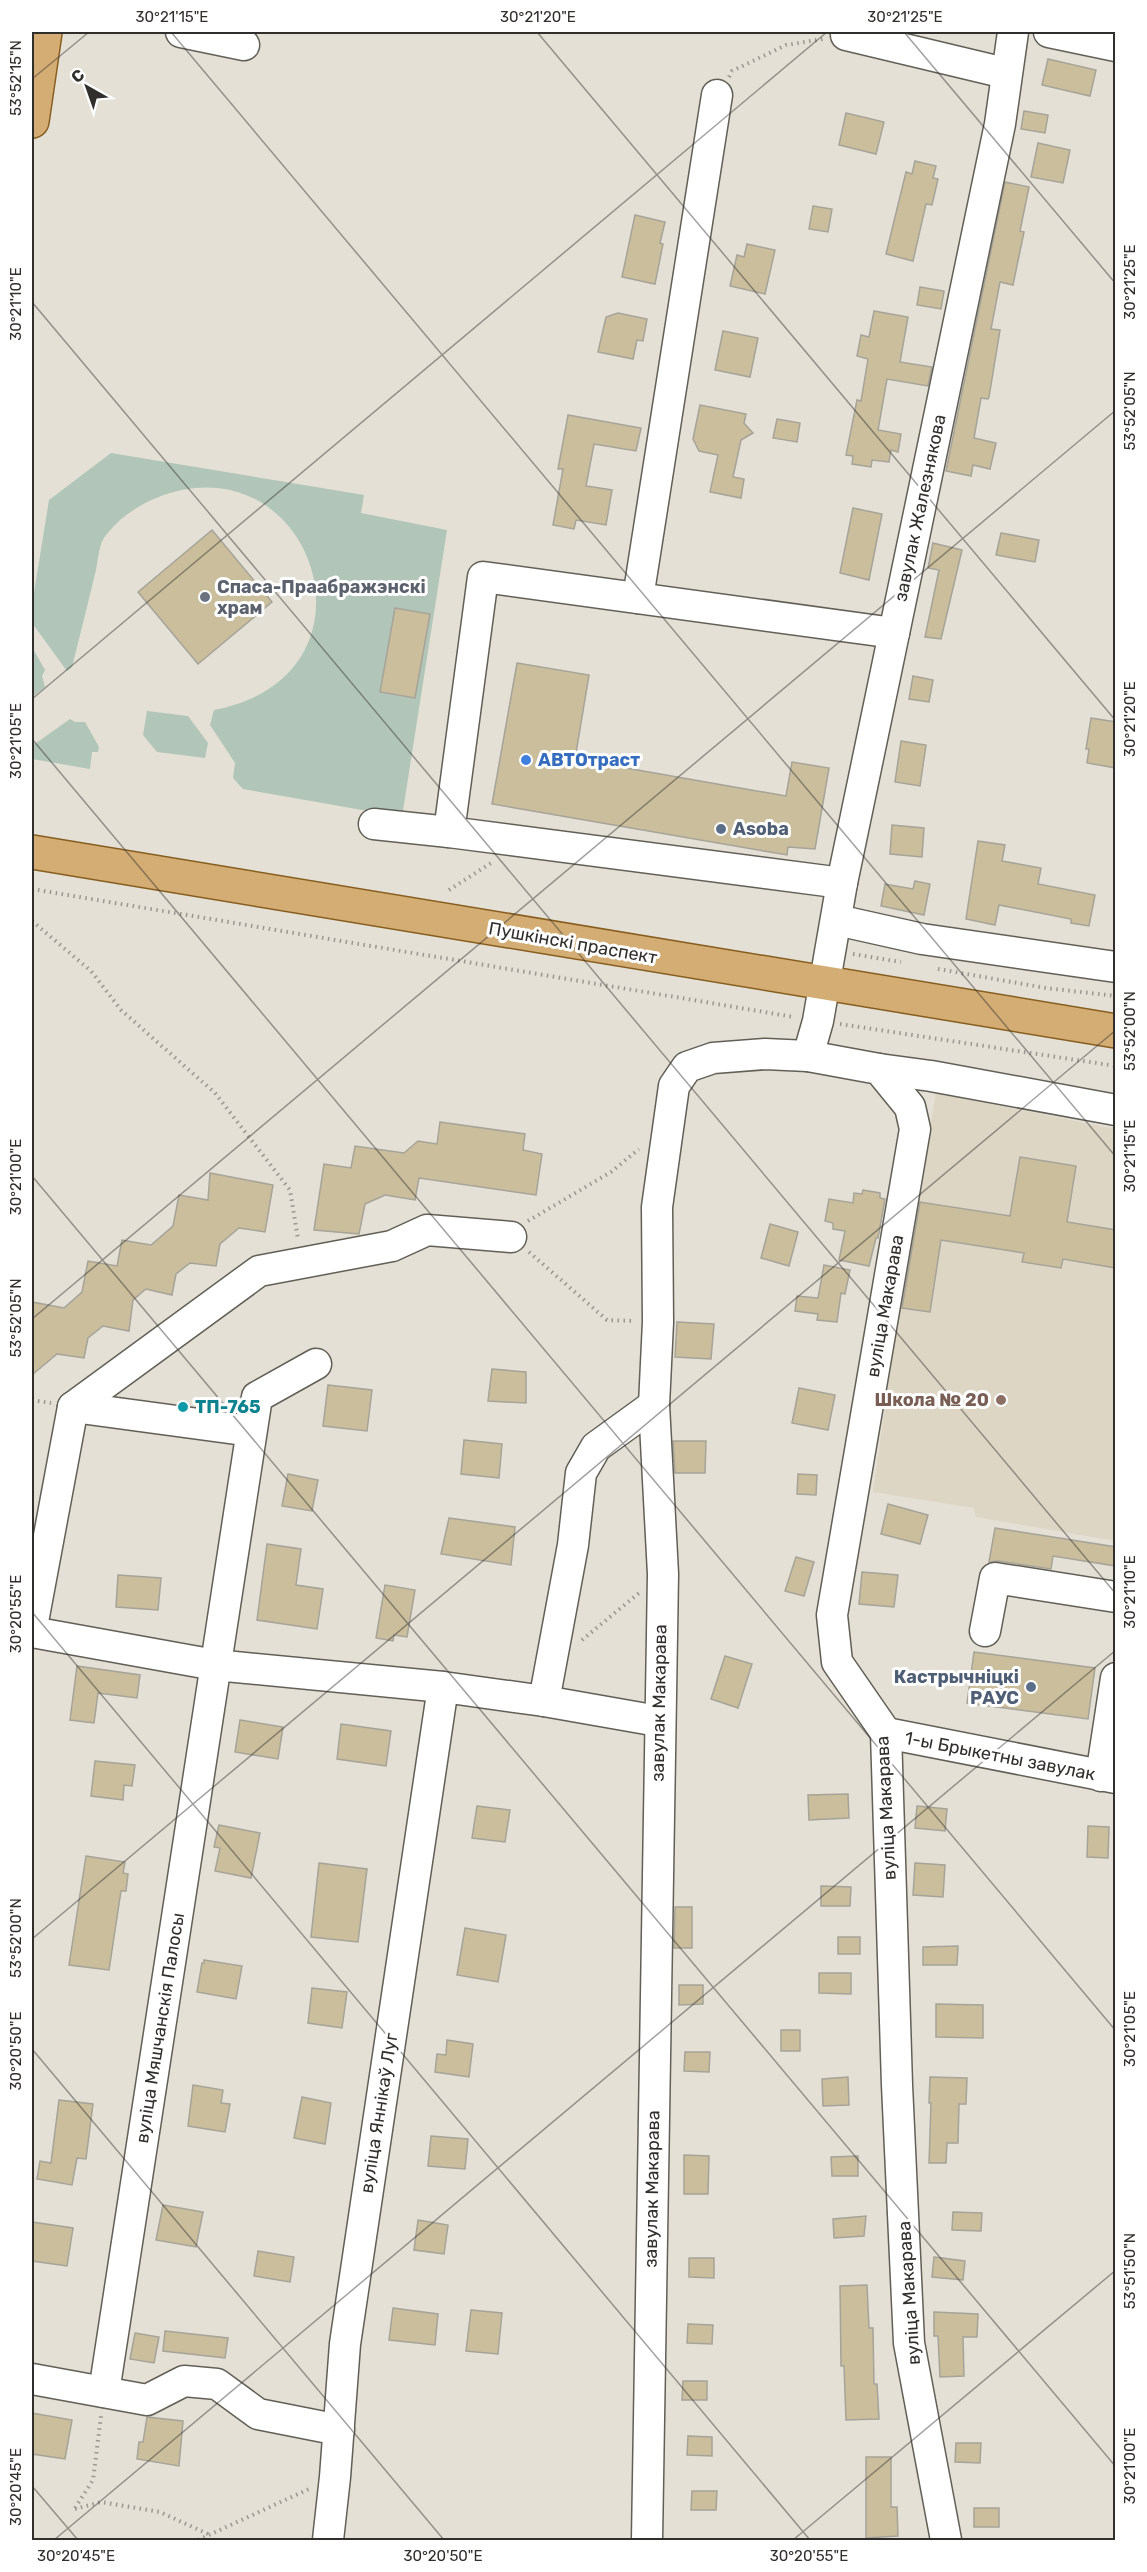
<svg xmlns="http://www.w3.org/2000/svg" width="1147" height="2572" font-family="Rubik,sans-serif">
  <rect width="100%" height="100%" fill="#e4e0d6"/>
  <polygon fill="#ddd6c5" points="936,1093 1115,1129 1115,1541 976,1517 974,1508 873,1492 899,1307"/>
  <g fill="#b1c6b8">
    <path d="M111,453L364,495L361,513L447,530L402,817L243,789L233,778L235,763L210,725L214,710C383,678 321,462 182,490C153,496 125,511 106,535C99,543 98,560 96,570C88,603 80,635 72,667L67,671L32,623V605L49,500Z"/>
    <polygon points="32,647 45,670 42,676 45,687 32,697"/>
    <polygon points="147,711 188,716 208,743 205,758 157,752 143,735"/>
    <polygon points="70,719 75,722 85,722 99,747 98,752 92,752 90,769 32,759 32,746"/>
  </g>
  <g fill="#cabe9c" stroke="#a6a399" stroke-width="1.5">
    <polygon points="1048,59 1096,70 1090,96 1042,85"/>
    <polygon points="1024,111 1048,115 1045,133 1021,129"/>
    <polygon points="846,113 884,122 876,154 839,145"/>
    <polygon points="1038,143 1070,150 1063,183 1031,177"/>
    <polygon points="915,161 936,166 933,178 938,179 932,205 926,204 913,261 886,254 906,172 912,174"/>
    <polygon points="1005,182 1029,187 1020,231 1024,232 1013,285 1000,282 991,329 1000,330 989,397 988,399 981,398 974,438 996,443 990,469 973,465 971,476 946,471"/>
    <polygon points="813,206 832,209 828,232 809,229"/>
    <polygon points="635,215 665,222 660,243 663,244 655,284 622,277"/>
    <polygon points="747,244 775,250 765,294 730,286 737,255 744,257"/>
    <polygon points="920,287 944,291 941,309 917,305"/>
    <polygon points="874,311 908,317 900,362 932,367 928,386 887,379 878,430 901,434 898,452 891,450 889,462 872,460 871,467 852,464 853,456 846,455 857,400 861,401 868,359 857,356 861,335 869,337"/>
    <polygon points="618,313 647,319 643,341 637,340 633,359 598,352 606,317"/>
    <polygon points="723,331 758,338 750,377 715,370"/>
    <polygon points="700,405 746,414 744,423 753,433 741,440 733,477 744,479 741,498 710,492 718,455 699,451 693,439"/>
    <polygon points="568,415 641,428 636,451 594,444 586,486 612,490 606,525 576,520 574,529 553,525 563,469 558,469"/>
    <polygon points="777,419 800,423 797,442 773,438"/>
    <polygon points="853,508 882,514 869,580 840,573"/>
    <polygon points="212,530 272,602 198,664 138,592"/>
    <polygon points="1001,533 1039,540 1035,562 996,555"/>
    <polygon points="933,543 962,550 941,639 925,637 939,570 928,568"/>
    <polygon points="395,608 430,614 415,698 380,692"/>
    <polygon points="517,663 589,675 575,759 786,796 792,762 829,768 815,849 788,847 787,855 492,804"/>
    <polygon points="913,676 933,680 929,702 909,699"/>
    <polygon points="1091,718 1116,722 1116,768 1087,763 1089,749 1086,749"/>
    <polygon points="901,741 926,745 920,786 895,782"/>
    <polygon points="892,825 924,828 922,857 890,854"/>
    <polygon points="978,841 1005,845 1002,861 1041,868 1038,884 1095,895 1089,926 1071,923 1071,919 999,905 995,925 966,919"/>
    <polygon points="915,881 930,884 924,915 881,906 885,884 913,889"/>
    <polygon points="440,1122 525,1134 523,1150 542,1154 536,1195 419,1178 415,1200 385,1195 365,1204 359,1234 314,1230 324,1164 351,1168 355,1146 404,1153 418,1141 437,1144"/>
    <polygon points="1020,1157 1076,1166 1067,1222 1116,1230 1116,1268 1063,1259 1061,1268 1022,1262 1024,1253 941,1240 930,1312 902,1308 920,1202 1010,1216"/>
    <polygon points="210,1173 273,1185 265,1232 239,1228 220,1244 216,1266 190,1263 176,1274 172,1295 146,1289 133,1300 129,1331 103,1326 88,1338 84,1358 57,1354 32,1375 32,1302 64,1308 82,1292 88,1261 117,1266 122,1240 151,1245 173,1226 179,1195 208,1200"/>
    <polygon points="863,1190 880,1193 880,1198 885,1199 878,1238 876,1238 869,1266 839,1260 845,1231 833,1229 833,1223 825,1221 829,1199 853,1203 854,1193 862,1194"/>
    <polygon points="770,1224 798,1232 789,1266 761,1258"/>
    <polygon points="824,1265 850,1270 845,1294 841,1293 837,1322 817,1320 818,1314 795,1311 797,1296 818,1298"/>
    <polygon points="677,1322 714,1324 711,1359 675,1357"/>
    <polygon points="492,1369 526,1372 526,1403 488,1401"/>
    <polygon points="328,1385 372,1390 367,1431 323,1426"/>
    <polygon points="799,1388 835,1395 828,1430 792,1423"/>
    <polygon points="464,1440 502,1444 499,1478 461,1474"/>
    <polygon points="673,1441 706,1441 705,1473 675,1473"/>
    <polygon points="288,1474 318,1480 312,1511 282,1506"/>
    <polygon points="798,1474 817,1475 816,1495 797,1494"/>
    <polygon points="888,1504 928,1515 920,1544 881,1534"/>
    <polygon points="449,1518 515,1527 511,1565 441,1554"/>
    <polygon points="995,1528 1116,1547 1116,1566 1053,1556 1051,1569 998,1561 989,1562"/>
    <polygon points="267,1544 301,1549 296,1585 323,1589 317,1629 257,1620"/>
    <polygon points="796,1557 814,1562 804,1596 785,1591"/>
    <polygon points="862,1572 898,1575 894,1607 859,1604"/>
    <polygon points="118,1575 161,1578 158,1610 116,1607"/>
    <polygon points="385,1585 415,1590 407,1637 394,1635 393,1641 376,1638"/>
    <polygon points="974,1652 1095,1668 1088,1719 967,1703"/>
    <polygon points="725,1656 752,1664 738,1708 711,1699"/>
    <polygon points="77,1666 140,1675 137,1698 98,1693 94,1723 70,1720"/>
    <polygon points="240,1720 283,1727 278,1759 235,1752"/>
    <polygon points="341,1724 391,1731 386,1766 337,1759"/>
    <polygon points="95,1761 135,1765 132,1786 124,1785 123,1800 91,1796"/>
    <polygon points="848,1794 849,1818 809,1820 808,1795"/>
    <polygon points="477,1806 510,1810 505,1842 472,1838"/>
    <polygon points="917,1806 947,1809 945,1831 915,1828"/>
    <polygon points="219,1825 260,1833 251,1878 215,1871 220,1848 214,1847"/>
    <polygon points="1088,1826 1109,1827 1108,1858 1087,1857"/>
    <polygon points="86,1856 125,1862 123,1873 128,1874 126,1891 121,1891 109,1970 69,1965"/>
    <polygon points="319,1863 367,1869 358,1942 311,1937"/>
    <polygon points="915,1863 945,1865 943,1897 913,1895"/>
    <polygon points="821,1886 851,1887 850,1906 821,1906"/>
    <polygon points="675,1907 692,1907 692,1948 674,1948"/>
    <polygon points="465,1928 506,1935 498,1982 457,1975"/>
    <rect x="838" y="1937" width="22" height="17"/>
    <polygon points="958,1946 957,1965 923,1965 923,1947"/>
    <polygon points="204,1960 242,1966 236,1999 197,1992 202,1963 204,1963"/>
    <polygon points="819,1973 851,1973 851,1994 819,1993"/>
    <polygon points="679,1985 703,1985 703,2004 679,2005"/>
    <polygon points="312,1988 347,1992 342,2028 308,2023"/>
    <polygon points="936,2004 983,2005 983,2038 936,2037"/>
    <rect x="781" y="2030" width="19" height="21"/>
    <polygon points="447,2040 473,2044 469,2077 435,2072 437,2054 446,2055"/>
    <polygon points="685,2052 710,2052 709,2072 684,2071"/>
    <polygon points="848,2077 849,2105 823,2106 822,2079"/>
    <polygon points="930,2077 967,2078 966,2104 959,2104 958,2143 947,2143 946,2163 929,2163 931,2103 929,2103"/>
    <polygon points="193,2085 223,2090 221,2103 230,2104 225,2132 188,2126"/>
    <polygon points="302,2097 331,2103 325,2144 294,2138"/>
    <polygon points="59,2100 93,2104 86,2159 77,2158 72,2185 37,2179 40,2161 51,2163"/>
    <polygon points="431,2136 468,2139 465,2169 428,2166"/>
    <polygon points="684,2155 709,2156 708,2194 684,2194"/>
    <polygon points="858,2156 858,2176 832,2176 831,2157"/>
    <polygon points="163,2205 203,2212 196,2247 156,2240"/>
    <polygon points="953,2212 982,2213 981,2231 952,2230"/>
    <polygon points="866,2216 864,2236 834,2238 833,2219"/>
    <polygon points="418,2220 448,2225 444,2254 414,2250"/>
    <polygon points="32,2222 73,2228 67,2266 32,2261"/>
    <polygon points="258,2251 294,2257 290,2282 254,2276"/>
    <polygon points="934,2257 965,2261 963,2280 932,2277"/>
    <polygon points="689,2258 714,2258 714,2278 689,2277"/>
    <polygon points="867,2285 869,2328 873,2328 874,2384 877,2384 879,2419 846,2420 844,2366 841,2366 840,2286"/>
    <polygon points="393,2308 438,2314 435,2345 389,2340"/>
    <polygon points="471,2310 502,2313 498,2354 466,2351"/>
    <polygon points="934,2312 978,2314 977,2337 963,2337 964,2376 940,2377 938,2336 934,2336"/>
    <polygon points="688,2324 713,2325 712,2344 687,2343"/>
    <polygon points="165,2331 228,2338 225,2358 163,2351"/>
    <polygon points="135,2333 159,2337 154,2363 130,2359"/>
    <polygon points="683,2381 707,2381 707,2400 682,2400"/>
    <polygon points="32,2413 72,2420 65,2459 32,2454"/>
    <polygon points="147,2417 183,2421 179,2466 137,2459 139,2442 143,2442"/>
    <polygon points="688,2436 712,2437 712,2456 687,2455"/>
    <polygon points="956,2443 981,2443 980,2463 955,2462"/>
    <polygon points="866,2457 891,2457 891,2507 897,2507 898,2536 866,2538"/>
    <polygon points="692,2491 717,2491 716,2510 691,2510"/>
    <rect x="974" y="2508" width="25" height="19"/>
  </g>
  <g fill="none" stroke-linecap="round" stroke-linejoin="round">
    <g stroke="#625f57" stroke-width="33">
      <g id="minor">
        <polyline points="181,32 244,45"/>
        <polyline points="1049,32 1116,46"/>
        <polyline points="846,35 1005,73"/>
        <polyline points="638,598 717,95"/>
        <polyline points="374,824 449,832"/>
        <polyline points="842,883 449,832 483,577 894,633"/>
        <polyline points="837,920 922,939 1116,967"/>
        <polyline points="808,1056 879,1069 910,1107 915,1129 832,1615 837,1662 886,1733 897,2085 909,2343 946,2540"/>
        <polyline points="879,1069 931,1076 1116,1110"/>
        <polyline points="73,1407 251,1431"/>
        <polyline points="32,1627 73,1407 259,1271 392,1246 427,1230 511,1237"/>
        <polyline points="985,1631 995,1578 1116,1597"/>
        <polyline points="32,1632 215,1665 443,1687 544,1701 658,1721"/>
        <polyline points="544,1701 573,1545 581,1473 596,1447 654,1405"/>
        <polyline points="886,1733 1116,1778"/>
        <polyline points="1101,1776 1116,1678"/>
        <polyline points="32,2379 147,2400 184,2381 217,2384 258,2414 339,2430"/>
        <polyline points="104,2392 257,1397 316,1364"/>
        <polyline points="328,2540 335,2477 345,2344 443,1687"/>
        <polyline points="647,2540 663,1574 654,1405 658,1322 657,1207 674,1086 687,1067 713,1058 765,1054 808,1056 818,1021 842,883 1000,124 1013,32"/>
      </g>
    </g>
    <g stroke="#875e1f" stroke-width="36">
      <g id="major">
        <polyline points="32,121 45,32"/>
        <polyline points="32,852 1116,1031"/>
      </g>
    </g>
    <g stroke="#9a9790" stroke-width="4" stroke-dasharray="1.5 4.5" stroke-linecap="butt">
      <polyline points="729,77 732,71 786,45 823,39"/>
      <polyline points="32,889 794,1017"/>
      <polyline points="449,890 491,863"/>
      <polyline points="32,921 91,971 121,1010 215,1093 290,1190 298,1239"/>
      <polyline points="853,954 901,962"/>
      <polyline points="938,969 1046,988 1116,996"/>
      <polyline points="840,1024 1116,1066"/>
      <polyline points="528,1221 611,1172 639,1149"/>
      <polyline points="529,1252 607,1320 634,1321"/>
      <polyline points="32,1400 51,1403"/>
      <polyline points="582,1640 639,1593"/>
      <polyline points="75,2508 93,2480 101,2416"/>
      <polyline points="75,2509 101,2502 160,2512 210,2535"/>
      <polyline points="198,2540 309,2489"/>
    </g>
    <use href="#minor" stroke="#fff" stroke-width="30"/>
    <use href="#major" stroke="#d3ad74" stroke-width="33"/>
  </g>
  <path fill="none" stroke="#312f2c" stroke-width="1.5" stroke-opacity="0.45" d="M171,32L1116,1157M537,32L1116,721M904,32L1116,284M32,79L89,32M32,302L1116,1594M32,699L827,32M32,739L1116,2031M32,1176L1116,2467M32,1319L1116,410M32,1612L810,2540M32,1939L1116,1030M32,2049L444,2540M32,2486L78,2540M54,2540L1116,1650M793,2540L1116,2270"/>
  <circle fill="#6b7280" stroke="#fff" stroke-width="2" cx="205" cy="597" r="6"/>
  <circle fill="#3f7fe0" stroke="#fff" stroke-width="2" cx="526" cy="760" r="6"/>
  <g fill="#5c6f8a" stroke="#fff" stroke-width="2">
    <circle cx="721" cy="829" r="6"/>
    <circle cx="1031" cy="1687" r="6"/>
  </g>
  <circle fill="#8d6e63" stroke="#fff" stroke-width="2" cx="1001" cy="1400" r="6"/>
  <circle fill="#0f9aa8" stroke="#fff" stroke-width="2" cx="183" cy="1407" r="6"/>
  <g text-anchor="middle" stroke-width="6" stroke-linejoin="round" paint-order="stroke">
    <g font-size="18" fill="#312f2c" stroke="#fff">
      <text transform="translate(920 508) rotate(-78)" y="6">завулак Жалезнякова</text>
      <text transform="translate(573 943) rotate(10)" y="6">Пушкінскі праспект</text>
      <text transform="translate(885 1306) rotate(-80)" y="6">вуліца Макарава</text>
      <text transform="translate(659 1703) rotate(-89)" y="6">завулак Макарава</text>
      <text transform="translate(1000 1756) rotate(11)" y="6">1-ы Брыкетны завулак</text>
      <text transform="translate(886 1808) rotate(-93)" y="6">вуліца Макарава</text>
      <text transform="translate(160 2028) rotate(-81)" y="6">вуліца Мяшчанскія Палосы</text>
      <text transform="translate(379 2113) rotate(-81)" y="6">вуліца Яннікаў Луг</text>
      <text transform="translate(652 2189) rotate(-89)" y="6">завулак Макарава</text>
      <text transform="translate(909 2293) rotate(-94)" y="6">вуліца Макарава</text>
    </g>
    <g font-size="18" font-weight="bold" fill="#5b616d" stroke="#fff" text-anchor="start">
      <text x="217" y="593">Спаса-Праабражэнскі<tspan x="217" dy="21">храм</tspan></text>
    </g>
    <g font-size="18" font-weight="bold" fill="#366cbe" stroke="#fff" text-anchor="start">
      <text x="538" y="766">АВТОтраст</text>
    </g>
    <g font-size="18" font-weight="bold" fill="#4e5e75" stroke="#fff" text-anchor="start">
      <text x="733" y="835">Asoba</text>
      <text x="1019" y="1683" text-anchor="end">Кастрычніцкі<tspan x="1019" dy="21">РАУС</tspan></text>
    </g>
    <g font-size="18" font-weight="bold" fill="#785e54" stroke="#fff" text-anchor="end">
      <text x="989" y="1406">Школа № 20</text>
    </g>
    <g font-size="18" font-weight="bold" fill="#0d838f" stroke="#fff" text-anchor="start">
      <text x="195" y="1413">ТП-765</text>
    </g>
  </g>
  <rect width="1147" height="2572" fill="none" stroke="#ffffff" stroke-width="66"/>
  <g transform="translate(87 87) rotate(320)" stroke="#ffffff" stroke-width="4.5" paint-order="stroke">
  <path d="M0-4.5L10 22L0 15L-10 22Z" fill="#312f2c"/>
  <text y="-9" font-size="16" font-weight="bold" text-anchor="middle" fill="#312f2c">С</text>
  </g>
  <rect x="33" y="33" width="1081" height="2506" fill="none" stroke="#312f2c" stroke-width="2"/>
  <g font-size="15" text-anchor="middle" fill="#312f2c">
    <text x="172" y="22">30°21'15"E</text>
    <text x="538" y="22">30°21'20"E</text>
    <text x="905" y="22">30°21'25"E</text>
    <text transform="translate(16 78) rotate(-90)" y="5">53°52'15"N</text>
    <text transform="translate(1130 282) rotate(-90)" y="5">30°21'25"E</text>
    <text transform="translate(16 304) rotate(-90)" y="5">30°21'10"E</text>
    <text transform="translate(1130 411) rotate(-90)" y="5">53°52'05"N</text>
    <text transform="translate(1130 719) rotate(-90)" y="5">30°21'20"E</text>
    <text transform="translate(16 741) rotate(-90)" y="5">30°21'05"E</text>
    <text transform="translate(1130 1031) rotate(-90)" y="5">53°52'00"N</text>
    <text transform="translate(1130 1156) rotate(-90)" y="5">30°21'15"E</text>
    <text transform="translate(16 1177) rotate(-90)" y="5">30°21'00"E</text>
    <text transform="translate(16 1318) rotate(-90)" y="5">53°52'05"N</text>
    <text transform="translate(1130 1592) rotate(-90)" y="5">30°21'10"E</text>
    <text transform="translate(16 1614) rotate(-90)" y="5">30°20'55"E</text>
    <text transform="translate(16 1938) rotate(-90)" y="5">53°52'00"N</text>
    <text transform="translate(1130 2029) rotate(-90)" y="5">30°21'05"E</text>
    <text transform="translate(16 2051) rotate(-90)" y="5">30°20'50"E</text>
    <text transform="translate(1130 2271) rotate(-90)" y="5">53°51'50"N</text>
    <text transform="translate(1130 2466) rotate(-90)" y="5">30°21'00"E</text>
    <text transform="translate(16 2487) rotate(-90)" y="5">30°20'45"E</text>
    <text x="76" y="2561">30°20'45"E</text>
    <text x="443" y="2561">30°20'50"E</text>
    <text x="809" y="2561">30°20'55"E</text>
  </g>
</svg>
